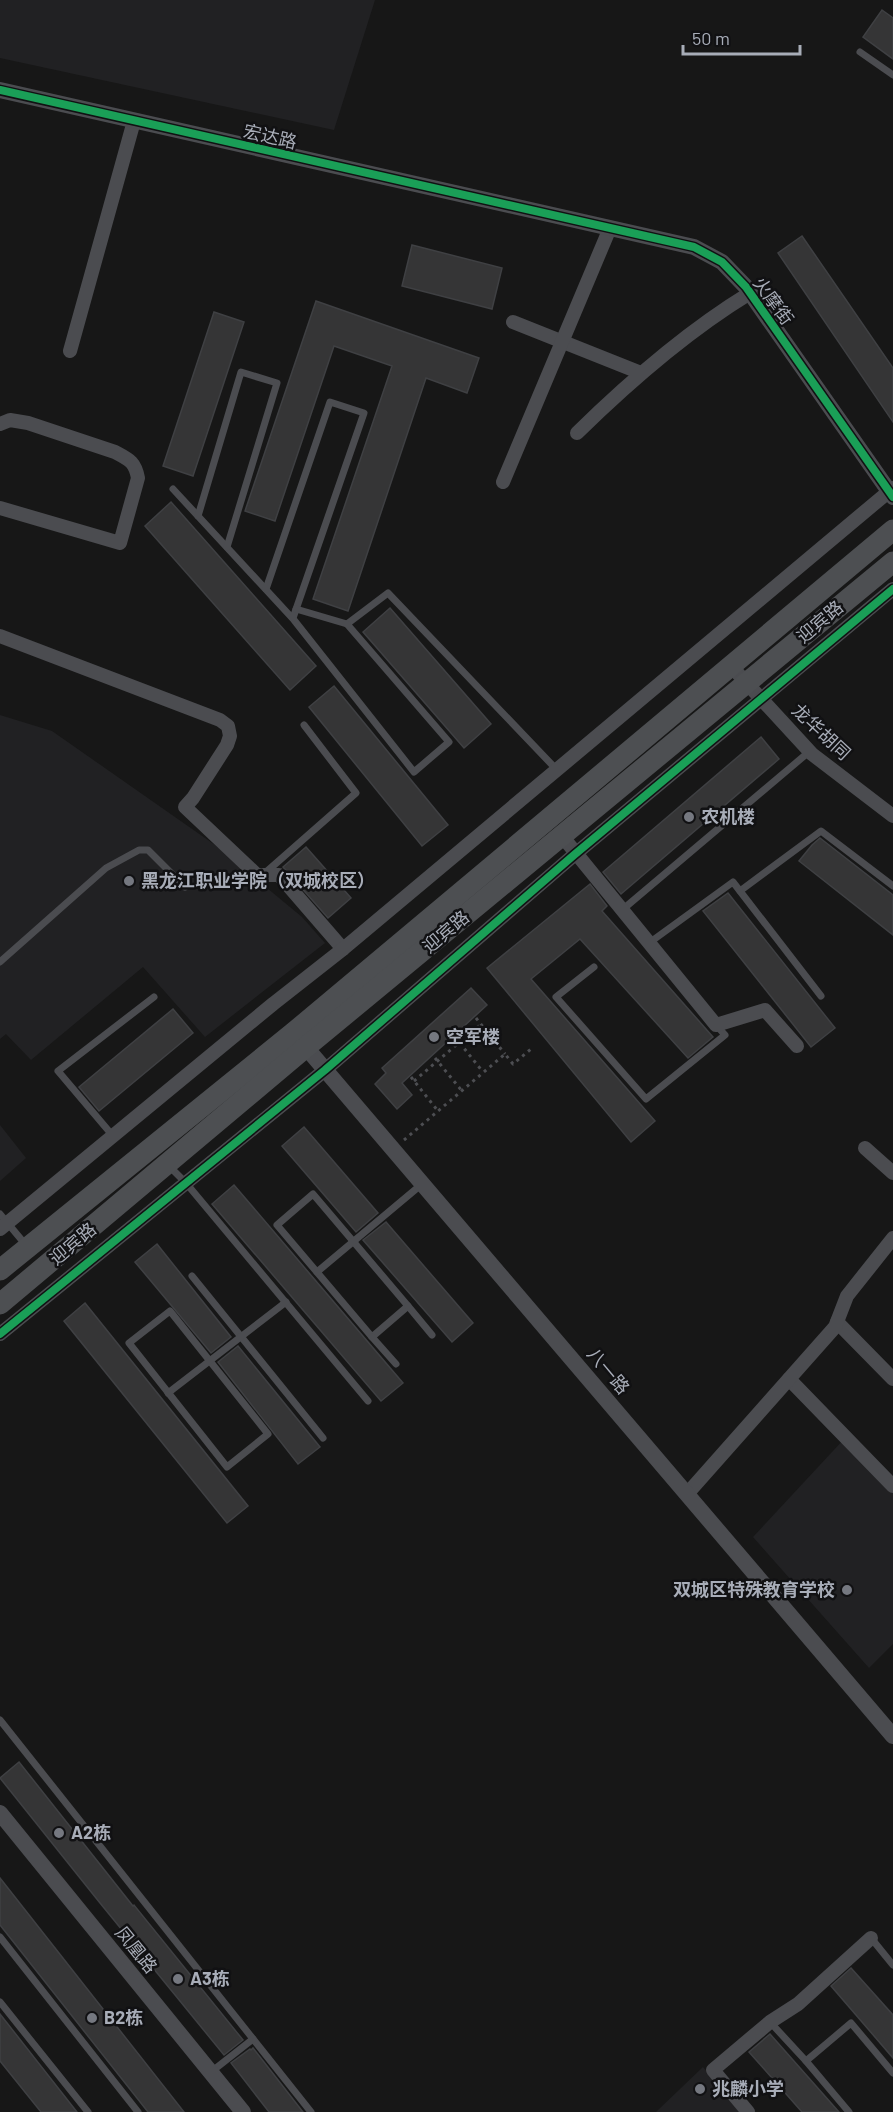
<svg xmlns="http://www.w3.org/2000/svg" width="893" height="2112" font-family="Barlow,'Noto Sans SC',sans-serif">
  <rect width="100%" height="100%" fill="#171717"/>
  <g fill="#212123">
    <polygon points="0,0 375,0 334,130 0,58"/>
    <polygon points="0,715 52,731 215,845 302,917 325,943 205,1037 143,967 31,1060 6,1034 0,1039"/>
    <polygon points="0,1125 26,1158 0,1181"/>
    <polygon points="845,1438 893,1489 893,1644 869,1668 753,1537"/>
    <polygon points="703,2067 740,2112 656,2112"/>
  </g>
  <g fill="#353536" stroke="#3f4043" stroke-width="1.5">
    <polygon points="882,10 893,18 893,59 863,37"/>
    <polygon points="802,236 893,368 893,422 778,253"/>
    <polygon points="412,245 502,268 492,309 402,286"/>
    <polygon points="316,301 479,358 467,393 426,378 348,611 313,599 392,366 334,346 275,521 245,511"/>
    <polygon points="214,312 244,322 193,476 163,466"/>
    <polygon points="171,502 316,666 290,690 145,526"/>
    <polygon points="390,608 491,724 464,748 363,632"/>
    <polygon points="334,686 448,825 422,846 309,707"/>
    <polygon points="761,737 779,759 621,894 603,872"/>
    <polygon points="820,838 893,895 893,935 799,861 812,845"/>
    <polygon points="306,847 351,898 328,918 283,867"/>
    <polygon points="590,884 607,906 602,911 713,1037 688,1058 580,939 531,979 655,1121 631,1142 487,968"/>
    <polygon points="728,893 835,1028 811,1047 703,911"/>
    <polygon points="471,988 487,1005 402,1083 412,1095 397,1109 375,1084 386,1073 382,1068"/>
    <polygon points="173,1009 193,1033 99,1111 79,1087"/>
    <polygon points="304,1127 378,1213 356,1232 282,1146"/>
    <polygon points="234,1185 403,1383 381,1401 212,1204"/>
    <polygon points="386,1222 473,1323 452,1342 363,1240"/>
    <polygon points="157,1244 231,1337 211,1353 135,1262"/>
    <polygon points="85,1303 248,1506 227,1523 64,1321"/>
    <polygon points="238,1346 320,1447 298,1464 218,1362"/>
    <polygon points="19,1762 133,1906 134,1905 243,2040 224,2055 100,1903 0,1778"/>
    <polygon points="0,1878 184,2112 148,2112 0,1925"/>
    <polygon points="851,1968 893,2015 893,2058 831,1986"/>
    <polygon points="0,2014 77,2112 41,2112 0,2061"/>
    <polygon points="770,2034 839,2112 802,2112 749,2052"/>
    <polygon points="253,2048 271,2071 303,2112 269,2112 231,2063 250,2049 251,2050"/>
  </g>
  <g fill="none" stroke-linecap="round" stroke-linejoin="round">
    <g stroke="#4d4e52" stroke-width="3" stroke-dasharray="3 4.5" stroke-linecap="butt">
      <polyline points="476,1018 505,1054"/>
      <polyline points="455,1037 483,1072"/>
      <polyline points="435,1058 462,1091"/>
      <polyline points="411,1077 438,1111"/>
      <polyline points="414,1081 481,1024"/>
      <polyline points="404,1140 505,1054 513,1064 531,1049"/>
    </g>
    <g stroke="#4b4c50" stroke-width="7">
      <polyline points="860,52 893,75"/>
      <polyline points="173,489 294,620 414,772 449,742 347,624 388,593 557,770"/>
      <polyline points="198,516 241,372 277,383 227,547"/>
      <polyline points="266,589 330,402 364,413 293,618"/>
      <polyline points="296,609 347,624"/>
      <polyline points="265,873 356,793 304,725"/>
      <polyline points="740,891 821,831 893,886"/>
      <polyline points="622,910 810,751"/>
      <polyline points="649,943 733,882 821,996"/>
      <polyline points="0,962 106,868 139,850 148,850 185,887"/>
      <polyline points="594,967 556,997 646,1099 725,1035 716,1025"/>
      <polyline points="113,1136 58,1071 154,997"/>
      <polyline points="169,1166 186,1183 368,1401"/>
      <polygon points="313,1194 408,1306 372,1337 277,1225"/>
      <polyline points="0,1214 25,1244"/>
      <polyline points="317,1272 422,1184"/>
      <polyline points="192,1276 323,1438"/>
      <polyline points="408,1306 432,1335"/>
      <polygon points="170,1311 268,1434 227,1467 129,1343"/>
      <polyline points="372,1337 396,1364"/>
      <polyline points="168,1393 286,1302"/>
      <polyline points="0,1720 311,2112"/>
      <polyline points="0,1937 138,2112"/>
      <polyline points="871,1938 893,1965"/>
      <polyline points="0,2002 88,2112"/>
      <polyline points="770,2022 806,2061"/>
      <polyline points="211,2072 253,2039"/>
      <polyline points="849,2112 806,2061 851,2023 893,2073"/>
    </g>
    <g stroke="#4b4c50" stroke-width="14">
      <polyline points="513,322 641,373"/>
      <polyline points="70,351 134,121"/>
      <path d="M0,424L10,420L28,423L115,452C130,460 135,462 138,478L120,543L0,508"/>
      <path d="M577,433C630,381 686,332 750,293"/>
      <polyline points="503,482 610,228"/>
      <polyline points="0,636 220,720 228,726 230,736 227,745 193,798 185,807 257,875 279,875 343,949"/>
      <polyline points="731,666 812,754 893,816"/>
      <polyline points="562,836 716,1025 765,1010 797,1046"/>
      <polyline points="865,1148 893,1173"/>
      <polyline points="0,1229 273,1004 343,949 893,488"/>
      <polyline points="837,1322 893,1379"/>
      <polyline points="0,1334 325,1070 574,855 893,589"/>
      <polyline points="789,1379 893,1486"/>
      <polyline points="687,1494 835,1327 847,1296 893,1238"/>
      <polyline points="748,2112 713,2070 770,2022 798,2004 871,1938"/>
    </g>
    <g stroke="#4b4c50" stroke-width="16">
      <polyline points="0,90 694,247 722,262 746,287 893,497"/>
      <polyline points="298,1038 893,1736"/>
      <polyline points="0,1813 243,2112"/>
    </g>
    <g stroke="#4d4f52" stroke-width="21">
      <polyline points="0,1270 293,1033 893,530"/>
      <polyline points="0,1304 306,1047 893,562"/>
    </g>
    <g stroke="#111113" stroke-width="11">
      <g id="cycleway">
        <polyline points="0,90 694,247 722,262 746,287 893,497"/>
        <polyline points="0,1334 325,1070 574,855 893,589"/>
      </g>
    </g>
    <use href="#cycleway" stroke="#1a9f57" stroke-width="8"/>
  </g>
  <g fill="#757880" stroke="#111113" stroke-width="2">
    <circle cx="689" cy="817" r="6"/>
    <circle cx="129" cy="881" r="6"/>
    <circle cx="434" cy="1037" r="6"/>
    <circle cx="847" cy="1590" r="6"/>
    <circle cx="59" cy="1833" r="6"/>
    <circle cx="178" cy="1979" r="6"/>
    <circle cx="92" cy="2018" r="6"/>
    <circle cx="700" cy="2089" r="6"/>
  </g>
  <g text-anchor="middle" stroke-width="5" stroke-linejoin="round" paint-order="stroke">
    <g font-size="18" fill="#a8adb8" stroke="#111113">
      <text transform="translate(270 137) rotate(13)" y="6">宏达路</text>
      <text transform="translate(773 301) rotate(54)" y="6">火摩街</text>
      <text transform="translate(820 622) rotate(-40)" y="6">迎宾路</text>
      <text transform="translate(821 732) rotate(43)" y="6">龙华胡同</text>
      <text transform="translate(446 932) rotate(-40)" y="6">迎宾路</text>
      <text transform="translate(73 1244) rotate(-40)" y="6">迎宾路</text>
      <text transform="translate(608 1371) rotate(50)" y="6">八一路</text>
      <text transform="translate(136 1950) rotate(51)" y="6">凤凰路</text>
    </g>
    <g font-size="18" font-weight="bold" fill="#a8adb8" stroke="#111113" text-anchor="start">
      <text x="701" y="823">农机楼</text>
      <text x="141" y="887">黑龙江职业学院（双城校区）</text>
      <text x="446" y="1043">空军楼</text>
      <text x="835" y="1596" text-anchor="end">双城区特殊教育学校</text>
      <text x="71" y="1839">A2栋</text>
      <text x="190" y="1985">A3栋</text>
      <text x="104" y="2024">B2栋</text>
      <text x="712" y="2095">兆麟小学</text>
    </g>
  </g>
  <path d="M683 45v9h117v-9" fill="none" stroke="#a8adb8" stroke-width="3"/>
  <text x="692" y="45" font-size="18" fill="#a8adb8" stroke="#111113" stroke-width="4.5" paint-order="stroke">50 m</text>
</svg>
